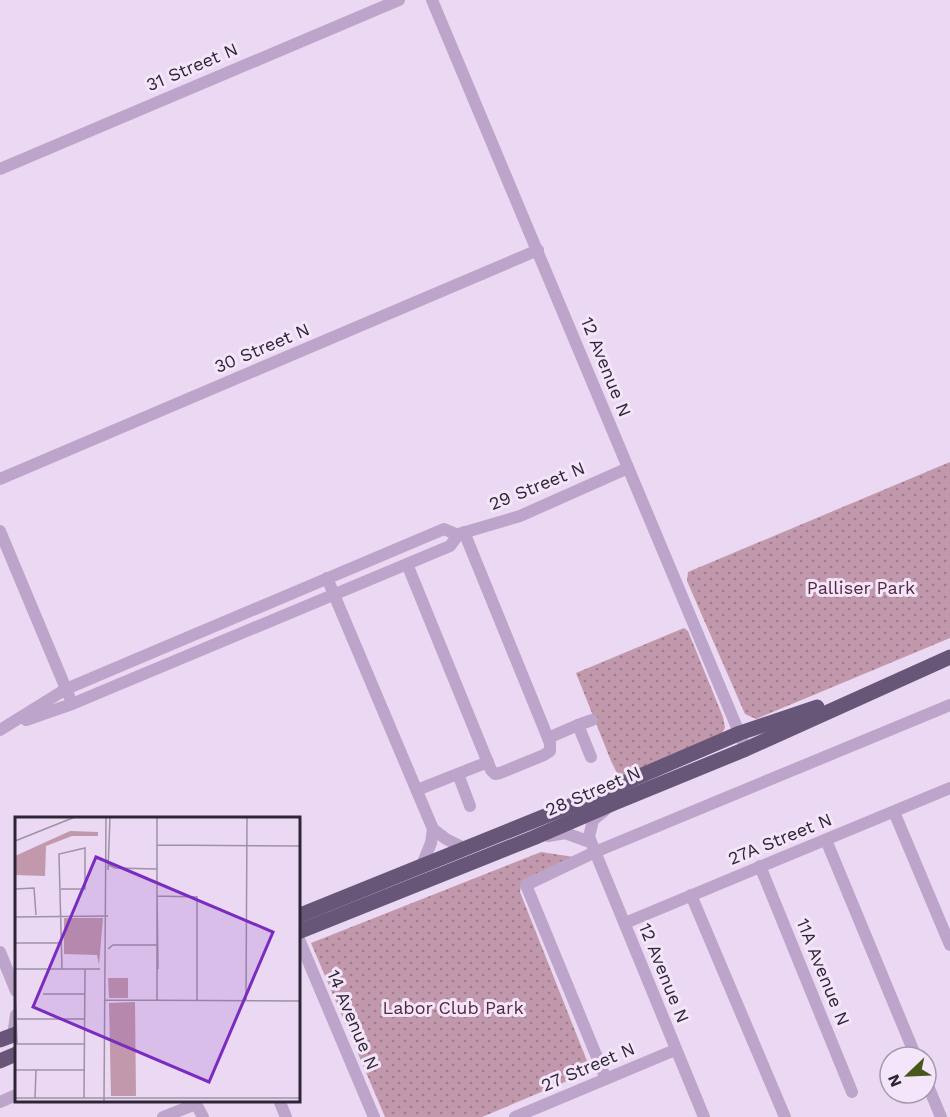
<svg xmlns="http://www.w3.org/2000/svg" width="950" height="1117" font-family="'Work Sans',sans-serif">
  <defs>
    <pattern id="green-dots" width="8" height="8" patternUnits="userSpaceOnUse" patternTransform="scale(1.5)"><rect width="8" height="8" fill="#c298ac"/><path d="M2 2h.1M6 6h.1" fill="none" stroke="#9e7c8d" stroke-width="1.8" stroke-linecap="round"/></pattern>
  </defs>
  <rect width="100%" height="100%" fill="#ebd8f2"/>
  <g fill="url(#green-dots)">
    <polygon points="950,462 950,638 756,719 745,714 687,581 688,572"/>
    <polygon points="684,628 688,631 723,717 725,728 720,736 620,779 611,761 576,673"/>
    <polygon points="541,852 574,857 521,886 520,892 591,1071 482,1117 385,1117 311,943"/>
  </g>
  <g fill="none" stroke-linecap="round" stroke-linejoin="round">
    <g stroke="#bca4ca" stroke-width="12">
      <polyline points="432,0 746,749"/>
      <polyline points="0,169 399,0"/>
      <polyline points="0,479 538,250"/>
      <polyline points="0,531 69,696"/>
      <polyline points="459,534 520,516 628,468"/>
      <polyline points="407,564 491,770 495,774 500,773 544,755 550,751 550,743 464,532"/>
      <polyline points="327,578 433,829 446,839 464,848"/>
      <polyline points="26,720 72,704 450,546 458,535"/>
      <polyline points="578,725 592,720"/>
      <polyline points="0,730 66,689 444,529 458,535"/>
      <polyline points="548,738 578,725 591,757"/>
      <polyline points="458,774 470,806"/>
      <polyline points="417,790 488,762"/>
      <polyline points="604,811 593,820 589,837 704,1117"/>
      <polyline points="894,812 950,945"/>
      <polyline points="548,836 565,833 590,842"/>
      <polyline points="826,840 916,1057"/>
      <polyline points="422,865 431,843 433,829"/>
      <polyline points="760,866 852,1092"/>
      <polyline points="691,895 785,1117"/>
      <polyline points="625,923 950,788"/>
      <polyline points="298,937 374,1117"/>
      <polyline points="0,952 16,991"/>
      <polyline points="13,1035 16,1015"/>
      <polyline points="606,1079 526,885 595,852 950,705"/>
      <polyline points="926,1081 941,1117"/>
      <polyline points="279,1100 286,1117"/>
      <polyline points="0,1102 16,1095"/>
      <polyline points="163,1117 196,1104 203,1117"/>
      <polyline points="515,1117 675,1050"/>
    </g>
    <g stroke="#685678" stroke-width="15">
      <polyline points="298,916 575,804 740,733 817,707"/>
      <polyline points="298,932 533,838 614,803 746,749 950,657"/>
      <polyline points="0,1040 16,1034"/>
      <polyline points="0,1061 16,1054"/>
    </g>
  </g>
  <g text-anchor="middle" stroke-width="6" stroke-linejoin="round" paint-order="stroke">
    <g font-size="18" fill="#2e2636" stroke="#f4e5fa">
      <text transform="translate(192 67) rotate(-23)" y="6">31 Street N</text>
      <text transform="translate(262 348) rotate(-23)" y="6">30 Street N</text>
      <text transform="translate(606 367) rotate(68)" y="6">12 Avenue N</text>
      <text transform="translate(537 486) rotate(-22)" y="6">29 Street N</text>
      <text transform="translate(593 791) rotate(-23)" y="6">28 Street N</text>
      <text transform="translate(780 839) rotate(-22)" y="6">27A Street N</text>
      <text transform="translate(823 972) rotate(68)" y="6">11A Avenue N</text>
      <text transform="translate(664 973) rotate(68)" y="6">12 Avenue N</text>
      <text transform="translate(353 1020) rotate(67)" y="6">14 Avenue N</text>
      <text transform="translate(588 1067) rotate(-23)" y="6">27 Street N</text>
    </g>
    <g font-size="18" fill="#55293d" stroke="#f4e5fa">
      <text x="861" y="594">Palliser Park</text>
      <text x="453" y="1014">Labor Club Park</text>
    </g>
  </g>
  <g transform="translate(15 817)">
    <rect width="285" height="285" fill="#ebd8f2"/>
    <path d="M55,14L83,15V19H57L31,29L30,59L0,58V39ZM49,101H88L84,148L82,138L49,137ZM93,161H113V181H94ZM120,185L121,279H96L94,186Z" fill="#c298ac"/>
    <path fill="none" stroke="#9f91a7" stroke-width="1.5" d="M142,0V28L285,29M0,24L60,0M94,48L100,51L142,52M93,53L95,0M0,72L19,71L21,98M46,72H70V31L44,37L47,152M142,73L143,152M142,79L182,80V183M0,100L93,99M0,126H46M93,132L98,128H143M0,152H85M0,172L2,227H70M28,177H70M90,183L285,184M142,183V28M231,183L232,0M2,202H69M0,253H70M0,281H285M20,281L21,253M69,281L70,152M89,285L91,0"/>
    <path fill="#7b2cbf" fill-opacity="0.15" stroke="#7b2cbf" stroke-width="3" d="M81,40L258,115L194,265L18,190Z"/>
    <rect width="285" height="285" fill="none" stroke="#2e2636" stroke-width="3"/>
  </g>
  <g transform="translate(908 1075) rotate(247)"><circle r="28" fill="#f4e5fa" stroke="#a599ac" stroke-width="1.5"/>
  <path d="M0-4.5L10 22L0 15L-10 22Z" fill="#49581a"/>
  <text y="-9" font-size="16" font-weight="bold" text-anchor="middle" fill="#2e2636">N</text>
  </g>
</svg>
